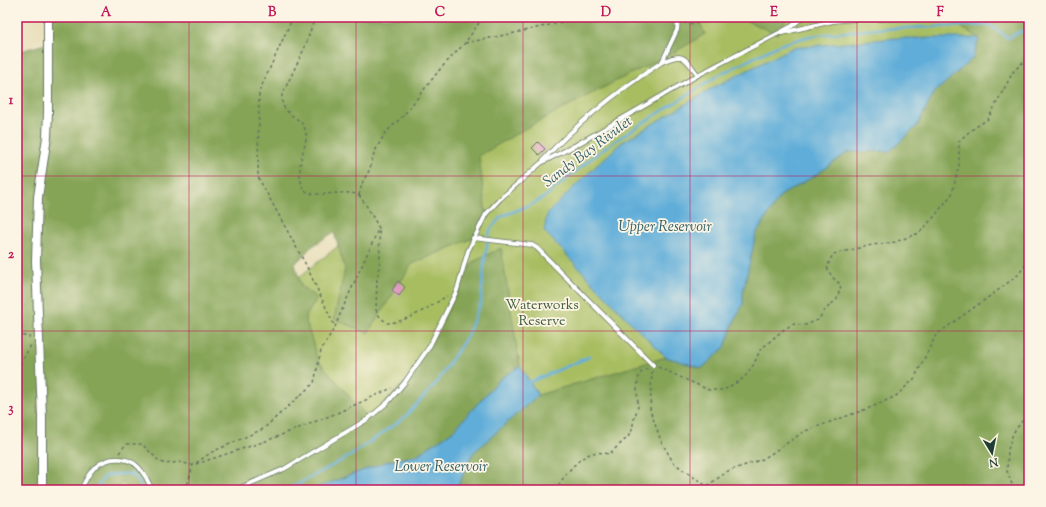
<svg xmlns="http://www.w3.org/2000/svg" width="1046" height="507" font-family="'Sorts Mill Goudy',serif">
  <rect width="100%" height="100%" fill="#fcf5e5"/>
  <filter id="ink" filterUnits="userSpaceOnUse"><feTurbulence type="fractalNoise" baseFrequency=".025" numOctaves="2"/><feDisplacementMap in="SourceGraphic" scale="8" xChannelSelector="R" yChannelSelector="G"/><feConvolveMatrix kernelMatrix="1 2 1 2 8 2 1 2 1" color-interpolation-filters="sRGB"/></filter>
  <filter id="wash" filterUnits="userSpaceOnUse"><feTurbulence type="fractalNoise" baseFrequency=".012" numOctaves="4" result="noise"/><feDisplacementMap in="SourceGraphic" scale="16" xChannelSelector="R" yChannelSelector="G"/><feGaussianBlur stdDeviation="0.9" result="paint"/><feColorMatrix in="noise" values="0 0 0 0 0 0 0 0 0 0 0 0 0 0 0 0 0 1.4 0 .05"/><feComposite in="paint" operator="in"/></filter>
  <g filter="url(#wash)">
    <rect width="100%" height="100%" fill="#e8deb9"/>
    <polygon fill="#a7bd61" stroke="#637d4a" points="626,17 1029,17 604,490 57,490 54,472"/>
    <g fill="#85a457" stroke="#527046">
      <polygon points="48,17 697,17 705,34 675,52 616,81 526,128 479,156 486,214 473,238 412,264 368,333 334,319 345,269 334,232 311,247 295,264 301,286 317,298 305,318 318,360 369,419 405,382 429,347 473,262 501,248 520,366 500,379 453,431 417,455 385,462 311,490 130,490 122,482 117,490 17,490 17,52 49,43"/>
      <polygon points="746,17 787,17 777,34 747,21"/>
      <polygon points="944,17 1029,17 1029,490 456,490 473,453 538,395 666,357 702,368 725,347 733,324 743,304 743,292 756,234 780,196 816,175 848,152 890,151 917,126 934,93 973,58 979,38"/>
    </g>
    <g fill="#60add9" stroke="#407586">
      <polygon points="895,38 979,38 973,58 934,93 917,126 890,151 848,152 816,175 780,196 756,234 743,292 743,304 733,324 725,347 702,368 666,357 632,324 544,231 547,214 580,181 621,143 714,87 792,48"/>
      <polygon points="520,366 538,395 473,453 456,490 311,490 385,462 417,455 453,431 500,379"/>
    </g>
    <g fill="none" stroke-linecap="round" stroke-linejoin="round">
      <g stroke="#60add9" stroke-width="2.5">
        <polyline points="530,382 589,357"/>
        <polyline points="97,490 98,486 105,476 117,474 132,474 138,481 143,490"/>
        <polyline points="287,490 350,456 405,417 438,381 467,336 481,302 484,264 489,233 492,227 502,216 533,204 546,196 598,153 618,139 719,75 779,45 810,36 875,29 990,25 1000,32 1007,38 1029,28"/>
      </g>
    </g>
    <g id="blocks">
      <g fill="#e197c2">
        <polygon points="538,142 545,149 539,155 532,148"/>
        <polygon points="398,281 405,287 399,296 392,290"/>
      </g>
    </g>
  </g>
  <g filter="url(#ink)">
    <use href="#blocks" fill-opacity="0" stroke="#657563" stroke-width="1"/>
    <g fill="none" stroke-linecap="round" stroke-linejoin="round">
      <g stroke="#657563" stroke-width="5.5">
        <g id="lane">
          <polyline points="782,33 833,21 854,19 988,18"/>
          <polyline points="662,62 677,30 678,21"/>
          <path d="M543,160C576,124 621,89 662,62C684,52 684,57 698,75"/>
          <polyline points="473,238 532,245 537,248 653,365"/>
          <path d="M81,490C84,483 88,474 94,468C109,455 132,455 143,473C147,478 149,484 152,490"/>
          <polyline points="235,490 284,469 368,419 388,402 405,382 429,347 457,290 468,251 486,214 500,199 541,163 576,145 698,75 777,34 792,26 803,17"/>
        </g>
      </g>
      <g stroke="#657563" stroke-width="10">
        <polyline id="street" points="42,490 42,417 36,261 38,197 47,137 48,112 48,17"/>
      </g>
      <g stroke="#657563" stroke-width="1.5" stroke-dasharray="3 3" stroke-linecap="butt">
        <polyline points="293,17 259,92 258,177 306,265 335,327"/>
        <path d="M315,17L305,47L282,95C280,116 300,115 305,129C309,139 302,151 301,160C299,171 300,182 304,191C308,192 312,194 317,194C332,195 345,190 359,195"/>
        <polyline points="994,18 1014,17"/>
        <polyline points="684,22 690,24 732,17"/>
        <polyline points="465,43 515,33 584,17"/>
        <polyline points="359,195 363,181 370,169 374,153 385,133 403,116 441,68 465,43 483,17"/>
        <path d="M359,195L366,205L379,228L380,261L377,279L376,310L380,317L387,323C408,322 429,307 447,296"/>
        <polyline points="17,334 18,335 30,337"/>
        <polyline points="658,367 709,390 724,390 744,378 754,364 760,350 783,330 793,324 806,325 818,320 825,310 837,299 841,285 832,277 827,267 833,254 872,245 895,242 919,233 933,218 952,194 959,165 959,141 970,131 988,119 1013,72 1029,56"/>
        <polyline points="17,369 31,345"/>
        <polyline points="652,371 650,410 661,441 673,462 686,472 707,486 728,471 763,459 805,431 872,407 896,396 914,379 936,335 997,291 1018,275 1029,260"/>
        <polyline points="119,453 126,444 142,444 159,461 165,464 179,462 192,465"/>
        <polyline points="196,464 266,441 337,413 392,388"/>
        <polyline points="186,490 193,465 212,452 263,429 314,383 321,350 335,327 341,312 379,228"/>
        <path d="M555,490C563,478 576,459 590,454C596,451 603,453 609,454L628,437L632,430L634,419L638,407L637,388L639,374L648,368"/>
        <polyline points="1014,490 1007,471 1008,450 1013,433 1029,412"/>
      </g>
      <use href="#lane" stroke="#fff" stroke-width="4"/>
      <use href="#street" stroke="#fff" stroke-width="8"/>
    </g>
  </g>
  <path fill="none" stroke="#c2185b" stroke-width="1" stroke-opacity="0.55" d="M189,17V490M356,17V490M523,17V490M690,17V490M857,17V490M17,176H1029M17,331H1029"/>
  <g text-anchor="middle" stroke-width="3.5" stroke-linejoin="round" paint-order="stroke">
    <g font-size="14" fill="#415d3f" stroke="#fcf5e5">
      <text x="542" y="309">Waterworks<tspan x="542" dy="16">Reserve</tspan></text>
    </g>
    <g font-size="15" font-style="italic" fill="#325f66" stroke="#fcf5e5">
      <text transform="translate(587 151) rotate(-37)" y="5">Sandy Bay Rivulet</text>
      <text x="665" y="231">Upper Reservoir</text>
      <text x="441" y="471">Lower Reservoir</text>
    </g>
  </g>
  <rect width="1046" height="507" fill="none" stroke="#fcf5e5" stroke-width="44"/>
  <g transform="translate(992 453) rotate(170)" stroke="#fcf5e5" stroke-width="3" paint-order="stroke">
  <path d="M0-3L7 15L0 10L-7 15Z" fill="#1f3d34"/>
  <text y="-6" font-size="11" font-weight="bold" text-anchor="middle" fill="#1f3d34">N</text>
  </g>
  <rect x="22" y="22" width="1002" height="463" fill="none" stroke="#c2185b" stroke-width="1.5"/>
  <g font-size="13" text-anchor="middle" font-weight="bold" fill="#c2185b">
    <text x="106" y="16">A</text>
    <text x="272" y="16">B</text>
    <text x="440" y="16">C</text>
    <text x="606" y="16">D</text>
    <text x="774" y="16">E</text>
    <text x="940" y="16">F</text>
    <text x="11" y="104">1</text>
    <text x="11" y="258">2</text>
    <text x="11" y="412">3</text>
  </g>
</svg>
